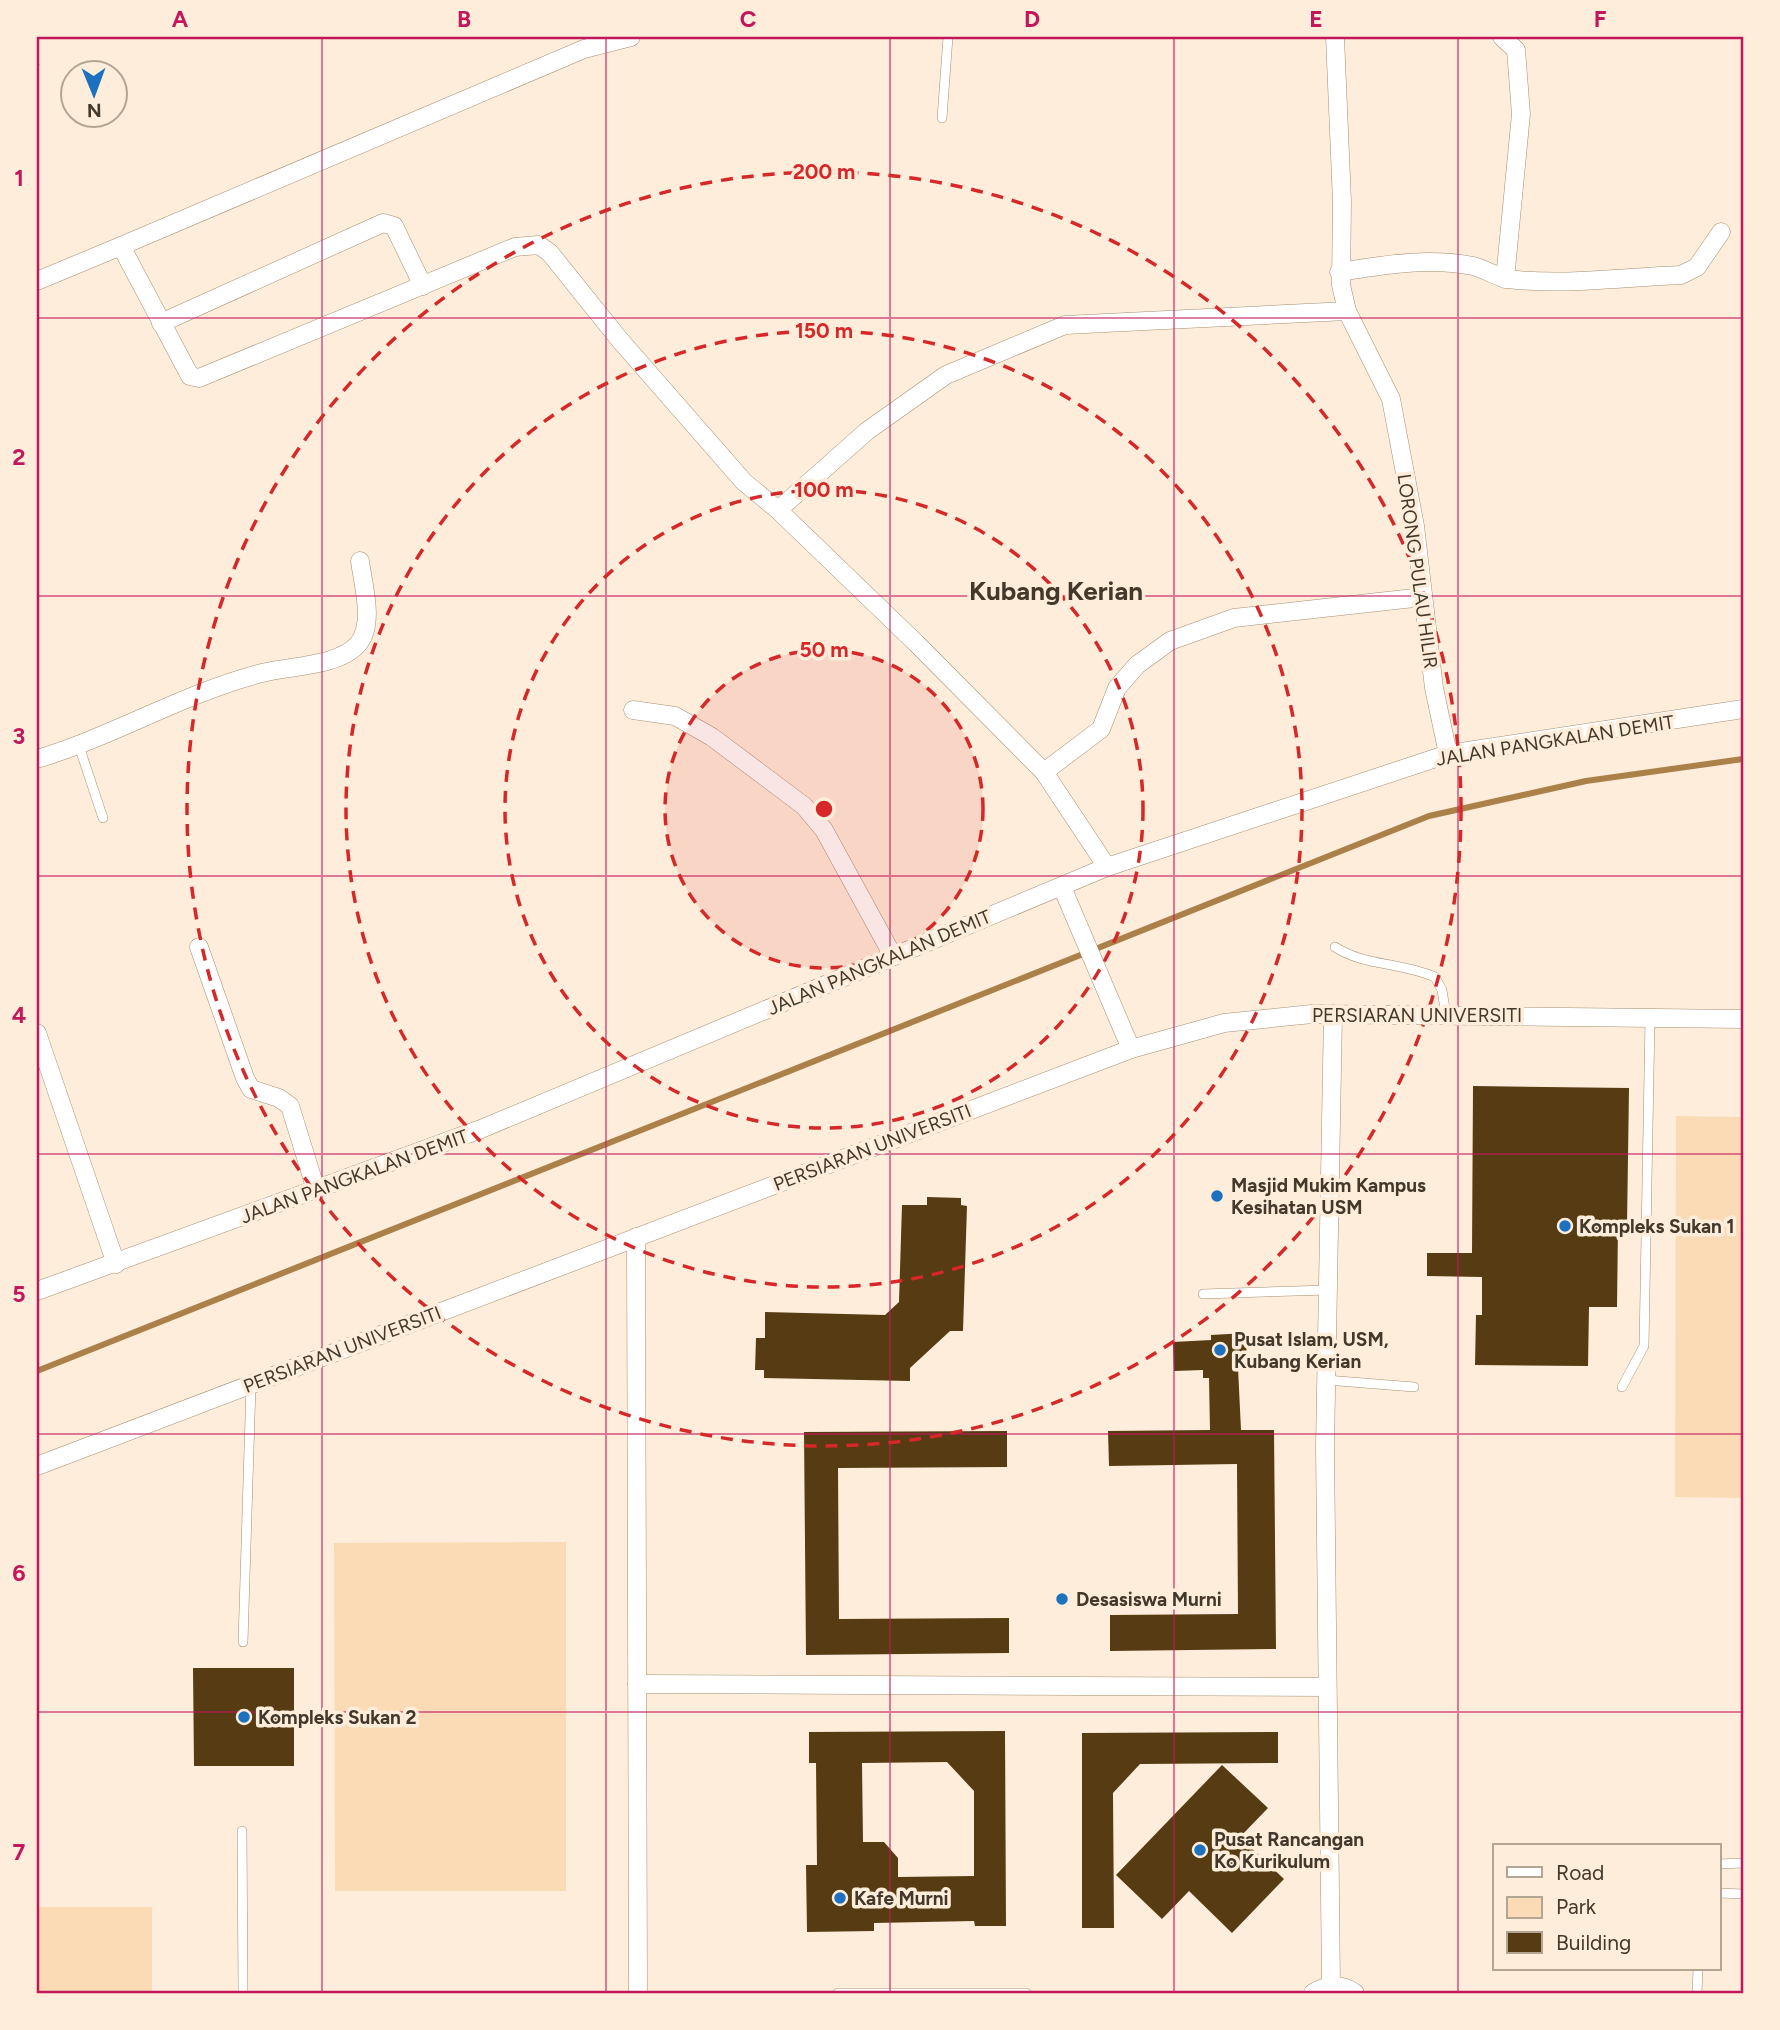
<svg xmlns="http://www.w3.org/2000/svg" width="1780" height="2030" font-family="Figtree,sans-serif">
  <rect width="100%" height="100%" fill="#fdedda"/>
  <g fill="#fadbb6">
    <polygon points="1676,1116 1743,1117 1743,1498 1675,1497"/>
    <polygon points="566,1542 566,1891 335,1891 334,1543"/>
    <rect x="37" y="1907" width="115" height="86"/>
  </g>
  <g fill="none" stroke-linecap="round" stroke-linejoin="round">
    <polyline stroke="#ab8049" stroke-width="6" points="37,1371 1429,816 1586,781 1743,759"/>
  </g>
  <g fill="#573b12" fill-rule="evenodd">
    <polygon points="1473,1086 1629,1088 1627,1225 1618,1225 1617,1307 1589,1307 1588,1366 1475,1365 1476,1315 1482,1315 1482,1277 1427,1276 1427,1253 1472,1253"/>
    <polygon points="927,1197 961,1198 961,1205 967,1206 963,1331 950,1331 910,1368 910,1381 764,1378 764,1370 755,1370 756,1338 765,1338 765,1312 885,1315 899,1302 902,1205 927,1205"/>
    <polygon points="1246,1333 1247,1367 1238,1368 1241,1430 1274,1430 1276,1649 1110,1651 1110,1615 1238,1614 1237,1464 1109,1466 1108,1431 1210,1430 1209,1378 1203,1378 1203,1370 1174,1371 1173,1342 1211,1340 1211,1335"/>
    <polygon points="1007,1431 1007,1467 838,1468 839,1619 1009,1618 1009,1653 806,1655 804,1432"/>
    <polygon points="193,1668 294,1668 294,1766 194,1766"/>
    <path d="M1005,1731L1006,1926H975L974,1921L874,1923V1931L807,1932L806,1865H817L816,1763H809V1732ZM947,1762L974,1791V1876L898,1877V1858L884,1842H863L862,1763Z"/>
    <polygon points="1278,1732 1278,1763 1140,1764 1113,1793 1114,1928 1082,1928 1082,1733"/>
    <polygon points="1222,1765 1268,1808 1240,1837 1284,1879 1232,1933 1189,1891 1162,1919 1116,1875"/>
  </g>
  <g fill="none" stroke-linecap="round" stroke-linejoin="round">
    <g stroke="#a68e71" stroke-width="10">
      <g id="lane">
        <polyline points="942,118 948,37"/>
        <polyline points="79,746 103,818"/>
        <path d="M1335,947C1364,966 1400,962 1435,977L1442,990L1446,1015"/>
        <polyline points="1203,1294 1328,1290"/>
        <polyline points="1326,1380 1414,1387"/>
        <polyline points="1622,1387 1644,1346 1650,1018"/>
        <polyline points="243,1642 251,1385"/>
        <polyline points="242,1831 243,1993"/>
        <polyline points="1719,1864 1743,1863"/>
        <polyline points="1719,1893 1743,1894"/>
        <polyline points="838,1993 1026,1993"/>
        <polyline points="1697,1993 1698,1969"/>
      </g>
    </g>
    <g stroke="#a68e71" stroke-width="19">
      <g id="street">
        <polyline points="1335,37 1342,202 1341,285 1347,311 1391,399 1415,526 1434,688 1448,754"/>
        <polyline points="1502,37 1516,50 1521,114 1505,279"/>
        <polyline points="121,246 584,49 631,37"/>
        <path d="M1339,272C1384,265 1427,257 1473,266C1485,269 1496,277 1508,279C1564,286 1625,277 1681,275L1697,267L1721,232"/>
        <polyline points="37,281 121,246 190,376 199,378 515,247 539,245 550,253 619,339 744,482 778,510 916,643 1044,772 1107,867"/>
        <polyline points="161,323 383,223 394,226 423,286"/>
        <polyline points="778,510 867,431 946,375 1065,325 1347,311"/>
        <polyline points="633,710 675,716 712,737 804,806 824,830 893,956"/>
        <path d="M37,759C114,736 184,693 262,673C289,666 340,666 358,644C375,624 363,585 360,561"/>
        <polyline points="1044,772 1101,729 1117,688 1137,665 1170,641 1234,618 1423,597"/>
        <polyline points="1062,887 1131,1049"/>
        <polyline points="199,947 245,1078 251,1089 279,1098 290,1106 316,1190"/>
        <polyline points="37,1033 116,1264"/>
        <polyline points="636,1237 638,1993"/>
        <polyline points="37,1291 481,1129 1107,867 1448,754 1743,709"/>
        <polyline points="37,1466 1131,1049 1224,1023 1312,1014 1743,1019"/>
        <polyline points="637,1684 1327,1687"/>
        <polyline points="1331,1985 1325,1447 1333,1014"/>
        <path d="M1313,1993C1328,1984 1341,1983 1355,1993"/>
      </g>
    </g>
    <polyline stroke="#a49787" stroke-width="3.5" stroke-dasharray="2 5" stroke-linecap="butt" points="37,64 43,61"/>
    <use href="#lane" stroke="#fff" stroke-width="9"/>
    <use href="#street" stroke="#fff" stroke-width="18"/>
  </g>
  <path fill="none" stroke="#c2185b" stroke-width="2" stroke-opacity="0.55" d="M322,37V1993M606,37V1993M890,37V1993M1174,37V1993M1458,37V1993M37,318H1743M37,596H1743M37,876H1743M37,1154H1743M37,1434H1743M37,1712H1743"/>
  <circle cx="824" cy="809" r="159" fill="#d62828" fill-opacity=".12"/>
  <g fill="none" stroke="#d62828" stroke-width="3.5" stroke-dasharray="12 9">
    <circle cx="824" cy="809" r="159"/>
    <circle cx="824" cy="809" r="319"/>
    <circle cx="824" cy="809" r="478"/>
    <circle cx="824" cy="809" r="637"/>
  </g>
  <g fill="#1d71bf" stroke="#fdedda" stroke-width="2.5">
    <circle cx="1217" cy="1196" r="7"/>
    <circle cx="1565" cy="1226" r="7"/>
    <circle cx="1220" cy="1350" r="7"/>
    <circle cx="1062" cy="1599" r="7"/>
    <circle cx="244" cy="1717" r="7"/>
    <circle cx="1200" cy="1850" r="7"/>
    <circle cx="840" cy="1898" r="7"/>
  </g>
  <g text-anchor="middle" stroke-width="7" stroke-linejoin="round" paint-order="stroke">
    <g font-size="19" fill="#42382b" stroke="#fdedda">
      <text transform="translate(1418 571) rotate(82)" y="7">LORONG PULAU HILIR</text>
      <text transform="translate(1555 740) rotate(-9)" y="7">JALAN PANGKALAN DEMIT</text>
      <text transform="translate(879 962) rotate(-23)" y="7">JALAN PANGKALAN DEMIT</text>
      <text x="1417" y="1022">PERSIARAN UNIVERSITI</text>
      <text transform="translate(872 1147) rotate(-21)" y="7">PERSIARAN UNIVERSITI</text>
      <text transform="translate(354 1176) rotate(-20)" y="7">JALAN PANGKALAN DEMIT</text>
      <text transform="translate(342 1349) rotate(-21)" y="7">PERSIARAN UNIVERSITI</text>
    </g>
    <g font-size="19" font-weight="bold" fill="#42382b" stroke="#fdedda" text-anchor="start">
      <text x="1231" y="1192">Masjid Mukim Kampus<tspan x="1231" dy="22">Kesihatan USM</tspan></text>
      <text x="1579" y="1233">Kompleks Sukan 1</text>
      <text x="1234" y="1346">Pusat Islam, USM,<tspan x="1234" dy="22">Kubang Kerian</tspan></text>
      <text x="1076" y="1606">Desasiswa Murni</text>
      <text x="258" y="1724">Kompleks Sukan 2</text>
      <text x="1214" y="1846">Pusat Rancangan<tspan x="1214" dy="22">Ko Kurikulum</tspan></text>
      <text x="854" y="1905">Kafe Murni</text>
    </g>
    <g font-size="26" font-weight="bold" fill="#42382b" stroke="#fdedda">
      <text x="1056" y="600">Kubang Kerian</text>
    </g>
  </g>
  <circle cx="824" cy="809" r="10" fill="#d62828" stroke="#fdedda" stroke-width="3.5"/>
  <g font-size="21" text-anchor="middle" font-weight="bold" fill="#d62828" stroke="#fdedda" stroke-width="7" stroke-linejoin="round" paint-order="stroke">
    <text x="824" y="179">200 m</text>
    <text x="824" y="338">150 m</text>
    <text x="824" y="497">100 m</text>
    <text x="824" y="657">50 m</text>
  </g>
  <rect width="1780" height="2030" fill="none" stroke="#fdedda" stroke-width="77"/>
  <rect x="1493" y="1844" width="228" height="126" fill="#fdedda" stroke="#b2a594" stroke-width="2"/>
  <rect x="1507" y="1867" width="35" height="10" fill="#ffffff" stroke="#b2a594" stroke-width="2"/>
  <text x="1556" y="1880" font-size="21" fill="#42382b">Road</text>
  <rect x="1507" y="1897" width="35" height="21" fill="#fadbb6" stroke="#b2a594" stroke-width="2"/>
  <text x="1556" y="1914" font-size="21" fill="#42382b">Park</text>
  <rect x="1507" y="1932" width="35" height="21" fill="#573b12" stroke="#b2a594" stroke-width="2"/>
  <text x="1556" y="1950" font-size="21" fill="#42382b">Building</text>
  <g transform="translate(94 94) rotate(179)"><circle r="33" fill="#fdedda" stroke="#b2a594" stroke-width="2"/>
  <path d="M0-5L12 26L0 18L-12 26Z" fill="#1d71bf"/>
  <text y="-10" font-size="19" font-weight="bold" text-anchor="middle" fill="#42382b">N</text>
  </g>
  <rect x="38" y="38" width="1704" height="1954" fill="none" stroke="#c2185b" stroke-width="2.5"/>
  <g font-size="23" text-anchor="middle" font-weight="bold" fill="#c2185b">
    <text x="180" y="27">A</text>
    <text x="464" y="27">B</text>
    <text x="748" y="27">C</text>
    <text x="1032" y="27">D</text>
    <text x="1316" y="27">E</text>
    <text x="1600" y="27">F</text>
    <text x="19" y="186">1</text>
    <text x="19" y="465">2</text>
    <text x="19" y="744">3</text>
    <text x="19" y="1023">4</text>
    <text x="19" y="1302">5</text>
    <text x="19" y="1581">6</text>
    <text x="19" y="1860">7</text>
  </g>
</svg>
